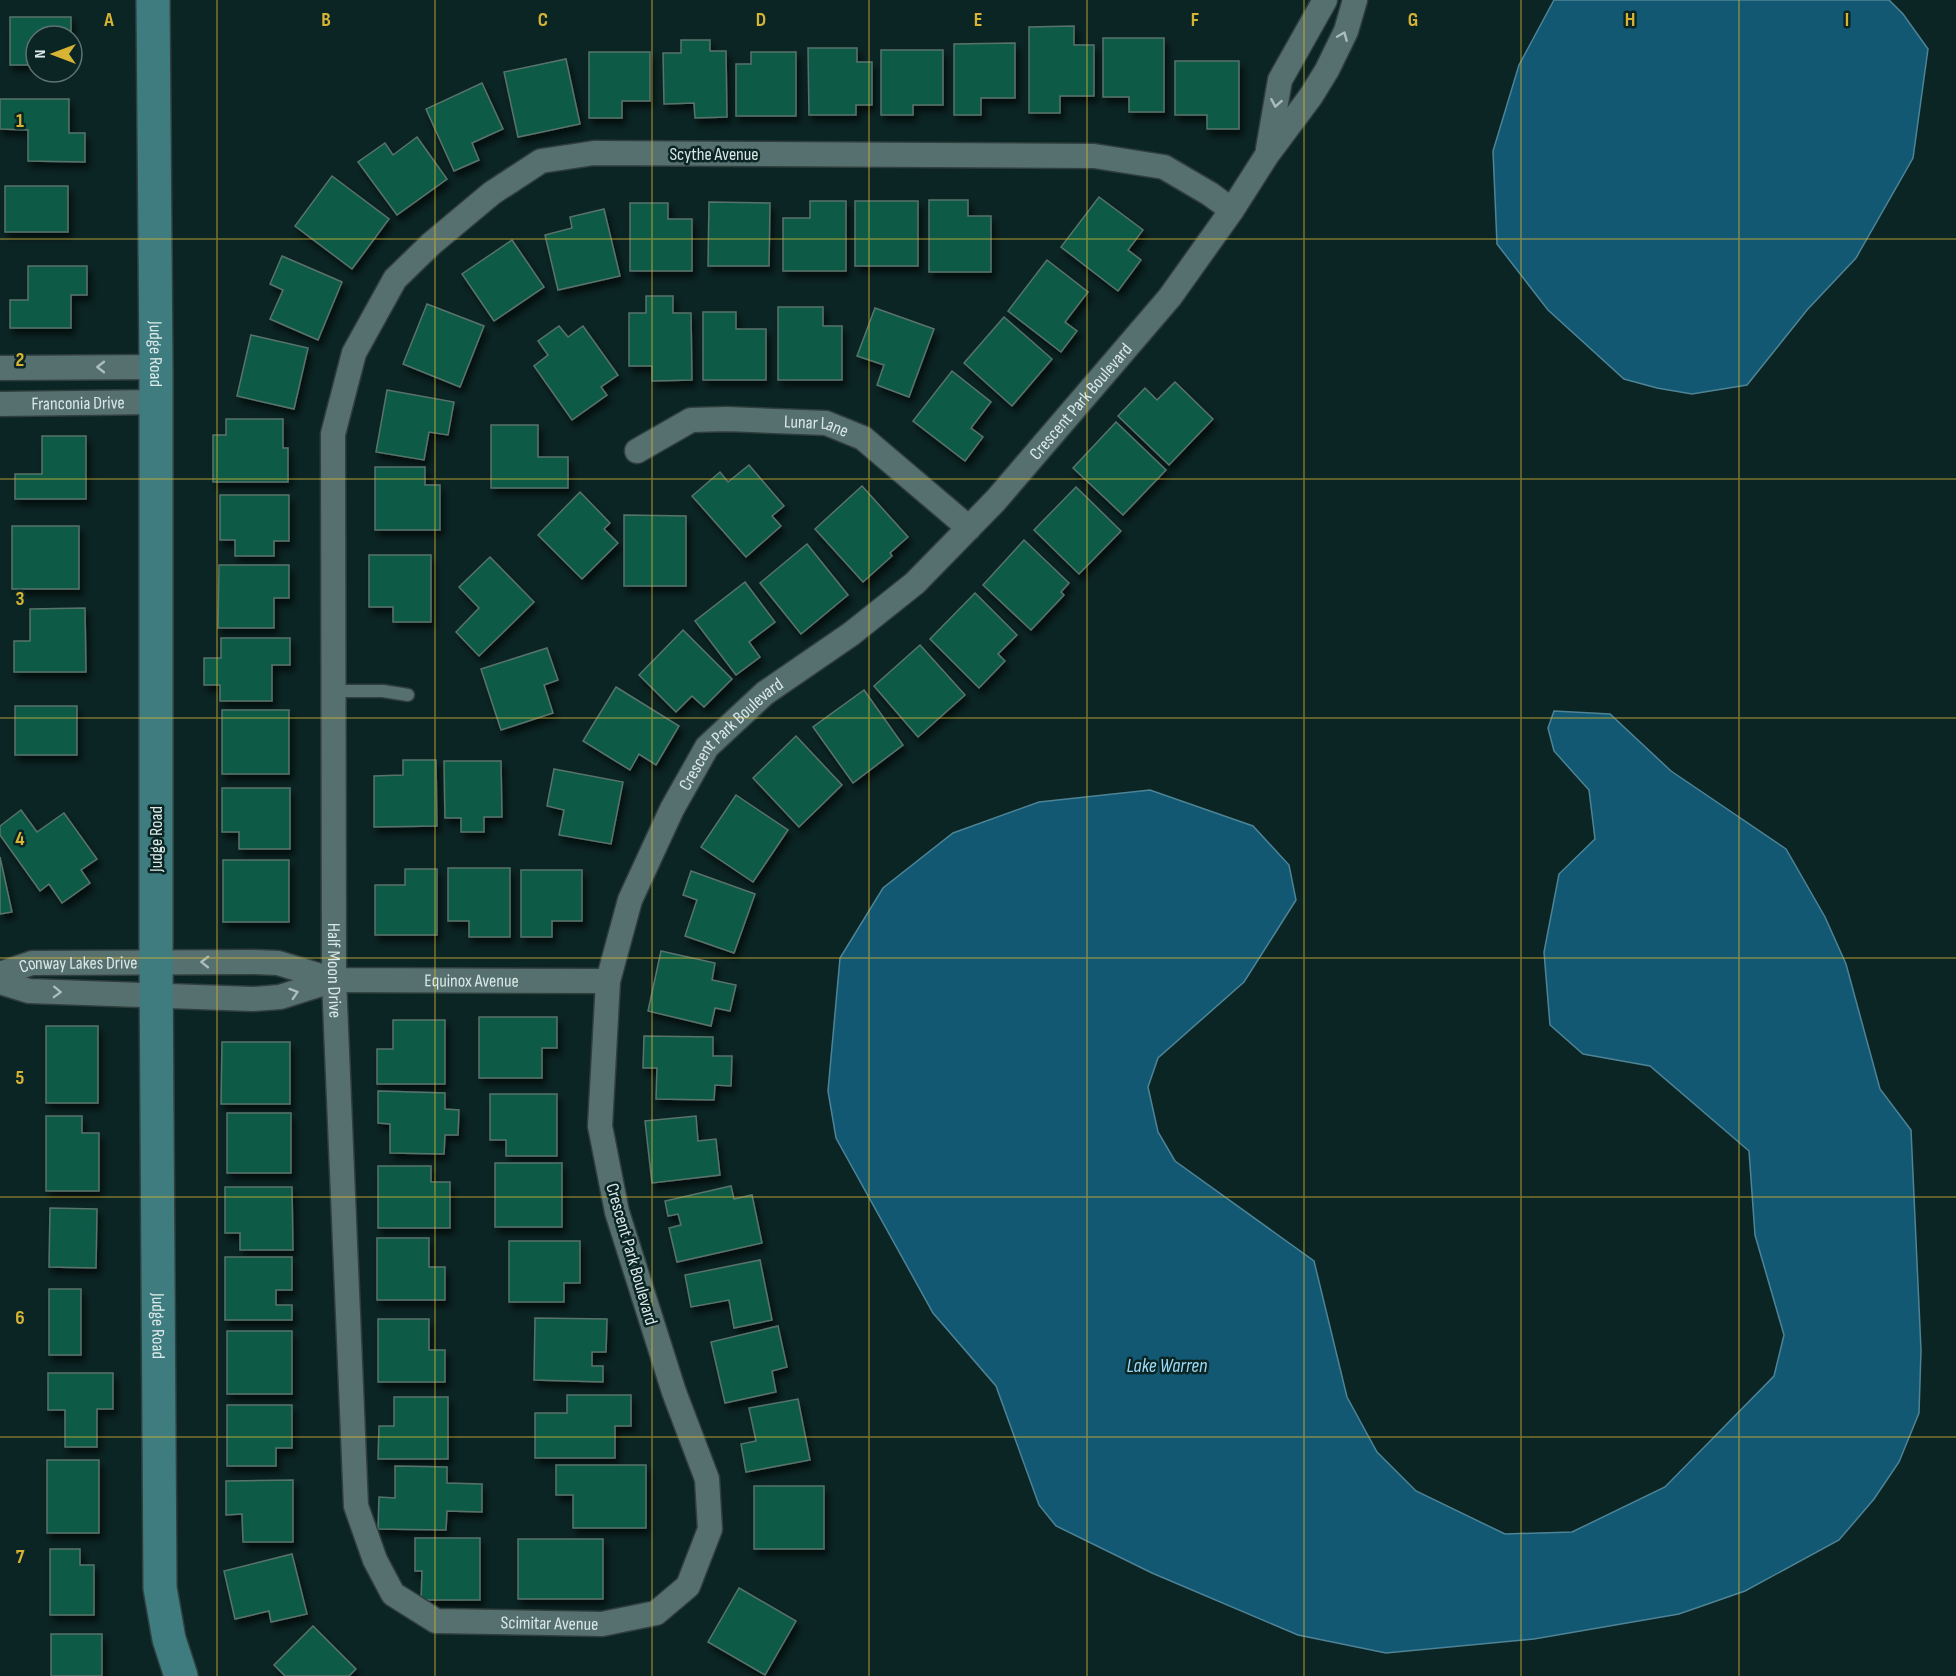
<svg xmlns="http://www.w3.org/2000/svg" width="1956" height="1676" font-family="'Sofia Sans Condensed',sans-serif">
  <defs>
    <filter id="shadow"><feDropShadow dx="3.5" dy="6" stdDeviation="3" flood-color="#0009"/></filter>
  </defs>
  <rect width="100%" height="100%" fill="#0b2524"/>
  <g fill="#135873" stroke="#4e8396" stroke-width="1.5">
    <polygon points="1554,0 1889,0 1903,14 1928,49 1913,158 1856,258 1807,310 1747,385 1692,394 1657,388 1624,379 1548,310 1497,244 1493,151 1519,65"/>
    <polygon points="1554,711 1610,714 1671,771 1786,849 1825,917 1846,964 1880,1089 1911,1130 1921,1350 1919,1413 1899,1462 1874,1499 1839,1540 1745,1591 1679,1614 1534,1639 1386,1653 1298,1635 1152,1573 1056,1526 1039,1505 996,1386 933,1313 836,1138 828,1091 840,958 883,888 953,833 1039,802 1150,790 1253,826 1289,865 1296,900 1244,982 1158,1058 1148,1087 1158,1132 1175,1161 1314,1261 1347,1397 1377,1452 1416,1491 1505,1534 1572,1532 1665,1487 1774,1376 1784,1335 1755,1235 1749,1151 1650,1066 1583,1054 1550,1025 1544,952 1559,874 1595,839 1589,790 1554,751 1548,728"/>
  </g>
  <g fill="#0b5a47" stroke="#5a736a" stroke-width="1.5" filter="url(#shadow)">
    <polygon points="10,17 71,17 71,36 36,36 36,65 10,65"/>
    <polygon points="1074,26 1074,45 1094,45 1094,96 1060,96 1060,113 1029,113 1029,27"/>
    <polygon points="1103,38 1164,38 1164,112 1129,112 1129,97 1103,97"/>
    <polygon points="681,40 710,40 710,51 726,51 727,117 695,118 694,103 664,104 663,53 681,53"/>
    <polygon points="1015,43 1015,98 981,98 981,115 954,115 954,44"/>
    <polygon points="808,48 857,48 857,62 872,62 872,105 856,105 856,115 809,115"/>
    <polygon points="881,50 943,50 943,105 913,105 913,115 881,115"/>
    <polygon points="589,52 650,52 650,101 622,101 622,118 589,118"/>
    <polygon points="751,52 796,52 796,116 736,116 736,64 751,64"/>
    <polygon points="566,59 580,124 518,137 504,72"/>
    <polygon points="1175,61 1239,61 1239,129 1207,129 1207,115 1175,115"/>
    <polygon points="482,83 503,129 472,143 479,160 454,171 426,109"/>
    <polygon points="0,99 69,99 69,133 85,133 85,162 28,161 28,130 0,129"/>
    <polygon points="417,137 447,179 397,215 358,162 385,143 393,155"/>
    <polygon points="332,176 389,219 352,269 295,226"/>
    <rect x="5" y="186" width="63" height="46"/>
    <polygon points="1099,197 1143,230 1128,250 1141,260 1118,291 1061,247"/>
    <polygon points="929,200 968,200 968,216 991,216 991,272 929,272"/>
    <polygon points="810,201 846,201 846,271 783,271 783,218 810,218"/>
    <rect x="855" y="201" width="63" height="65"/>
    <polygon points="709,202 770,203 769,266 708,266"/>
    <polygon points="630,203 668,203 668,219 692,219 692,271 630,271"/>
    <polygon points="604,209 620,276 558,290 545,235 572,228 570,217"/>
    <polygon points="512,240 544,287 494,321 462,274"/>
    <polygon points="282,256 342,282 318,340 270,319 283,290 270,284"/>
    <polygon points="1047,260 1088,292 1065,322 1077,331 1061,352 1008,311"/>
    <polygon points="28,266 87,266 87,295 71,295 71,328 10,328 10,300 28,300"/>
    <polygon points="646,296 673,296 673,313 691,313 692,380 652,381 652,366 629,366 629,313 646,313"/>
    <polygon points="427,304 484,326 460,387 403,364"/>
    <polygon points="778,307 823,307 823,326 842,326 842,380 778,380"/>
    <polygon points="875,308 934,329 909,397 877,385 884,365 857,356"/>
    <polygon points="703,312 736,312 736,329 766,329 766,380 703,380"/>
    <polygon points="1004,317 1052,359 1012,406 964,363"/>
    <polygon points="559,326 568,337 583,326 618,375 601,387 607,395 572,420 534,366 548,355 538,341"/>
    <polygon points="251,335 308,348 294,409 237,396"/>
    <polygon points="952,371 991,402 971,428 983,437 965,461 913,421"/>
    <polygon points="1175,382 1213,419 1169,465 1118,416 1145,388 1157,400"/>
    <polygon points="387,390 454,402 448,435 429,432 424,460 376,452"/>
    <polygon points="226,419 283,419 283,448 288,448 288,482 213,482 213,435 226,435"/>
    <polygon points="1116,422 1166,470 1123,515 1073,468"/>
    <polygon points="491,425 538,425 538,457 568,457 568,488 491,488"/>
    <polygon points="42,436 86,436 86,499 15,499 15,474 42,474"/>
    <polygon points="749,465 784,506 772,516 781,526 746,557 692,496 720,472 728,482"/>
    <polygon points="375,467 425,467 425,485 440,485 440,530 375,530"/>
    <polygon points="862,486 908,537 890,553 892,556 863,582 815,529"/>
    <polygon points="1076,487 1121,531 1079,574 1034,530"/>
    <polygon points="580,492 610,523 604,529 618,543 582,579 538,535"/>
    <polygon points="220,495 289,495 289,541 274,541 274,556 235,556 235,540 220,540"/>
    <polygon points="624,515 686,516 686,586 624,586"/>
    <rect x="12" y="526" width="67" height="63"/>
    <polygon points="1024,540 1069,583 1061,592 1064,595 1031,630 983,585"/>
    <polygon points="807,544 848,595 801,634 760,583"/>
    <polygon points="369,555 431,555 431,622 393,622 393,607 369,607"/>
    <polygon points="490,557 534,602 479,656 456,632 479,608 459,587"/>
    <polygon points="219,565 289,565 289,598 274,598 274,628 218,628"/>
    <polygon points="745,582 775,622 749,642 760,657 736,675 695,621"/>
    <polygon points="975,593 1017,635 998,654 1005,661 979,688 930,639"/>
    <polygon points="85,608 86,672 14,672 14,641 30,641 30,609"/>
    <polygon points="683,630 732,679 704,707 692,696 676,712 639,675"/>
    <polygon points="221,638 290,638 290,665 272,665 272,701 220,701 220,685 204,685 204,658 221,658"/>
    <polygon points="920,645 965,695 918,737 874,686"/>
    <polygon points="547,648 558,680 544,685 553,713 501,730 481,669"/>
    <polygon points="616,687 679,726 656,765 639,754 630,770 583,741"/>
    <polygon points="864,690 903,745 853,783 813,727"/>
    <rect x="15" y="706" width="62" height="49"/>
    <rect x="222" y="710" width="67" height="64"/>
    <polygon points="796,736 842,785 799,827 753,778"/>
    <polygon points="403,760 436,760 437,826 374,827 374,776 403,775"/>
    <polygon points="444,761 501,761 502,817 484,817 484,832 461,832 461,818 445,818"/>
    <polygon points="554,769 623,782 611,844 559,835 564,810 547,806"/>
    <polygon points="222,788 290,788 290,849 239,849 239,832 222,832"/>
    <polygon points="736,795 788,830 753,882 701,847"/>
    <polygon points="21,810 37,832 64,813 97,859 81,870 90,883 62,903 49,884 40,891 0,835 0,826"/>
    <polygon points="0,857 12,912 0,914"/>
    <rect x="223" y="860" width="66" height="62"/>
    <polygon points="448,868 510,868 510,937 469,937 469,921 448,921"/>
    <polygon points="405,869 437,869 437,935 375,935 375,885 405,885"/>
    <polygon points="521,870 582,870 582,921 552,921 552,937 521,937"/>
    <polygon points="691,871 755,894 734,953 685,936 697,900 683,895"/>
    <polygon points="661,951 715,963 712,980 736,985 730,1011 715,1008 711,1026 648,1011"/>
    <polygon points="479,1017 557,1017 557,1048 542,1048 542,1078 479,1078"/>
    <polygon points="393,1020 445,1020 445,1084 377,1084 377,1049 393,1049"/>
    <rect x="46" y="1026" width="52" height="77"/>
    <polygon points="644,1036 713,1037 713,1056 732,1056 731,1086 715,1085 714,1100 656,1099 657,1068 643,1068"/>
    <polygon points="222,1042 290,1042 290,1104 221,1104"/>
    <polygon points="378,1091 445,1093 445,1109 459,1110 458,1135 445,1135 444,1154 390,1153 390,1124 378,1123"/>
    <polygon points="490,1094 557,1094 557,1156 506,1156 506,1140 490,1140"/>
    <rect x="227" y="1113" width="64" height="60"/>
    <polygon points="46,1116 82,1116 82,1133 99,1133 99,1191 46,1191"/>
    <polygon points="696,1116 698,1141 716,1139 720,1175 652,1183 645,1121"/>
    <rect x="495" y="1163" width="67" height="64"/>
    <polygon points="378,1166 431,1166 431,1182 450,1182 450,1228 378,1228"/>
    <polygon points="731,1186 734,1199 752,1195 762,1243 677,1262 669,1228 681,1225 678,1214 668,1216 665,1201"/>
    <polygon points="225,1187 292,1187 293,1250 240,1250 240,1233 225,1233"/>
    <polygon points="50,1208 97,1209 96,1268 49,1267"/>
    <polygon points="377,1238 429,1238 429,1267 445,1267 445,1300 377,1300"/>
    <polygon points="509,1241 580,1241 580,1283 564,1283 564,1302 509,1302"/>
    <polygon points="225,1257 292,1257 292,1290 276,1290 276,1305 292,1305 292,1320 225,1320"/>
    <polygon points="760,1260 772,1320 734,1328 729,1300 691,1307 685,1275"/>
    <rect x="49" y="1289" width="32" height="66"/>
    <polygon points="535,1318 607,1319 606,1352 592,1352 592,1366 603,1366 603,1382 534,1380"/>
    <polygon points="378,1319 429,1319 429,1350 445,1350 445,1382 378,1382"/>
    <polygon points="778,1326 787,1367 772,1371 776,1392 725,1403 711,1342"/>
    <rect x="227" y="1331" width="65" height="63"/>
    <polygon points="48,1373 113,1373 113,1409 97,1409 97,1447 65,1447 65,1410 48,1410"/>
    <polygon points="567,1395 631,1395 631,1426 615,1426 615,1458 535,1458 535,1413 567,1413"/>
    <polygon points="394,1397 448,1397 448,1459 378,1459 379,1426 394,1426"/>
    <polygon points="798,1399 810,1460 746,1472 741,1444 756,1441 749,1408"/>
    <polygon points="227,1405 292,1405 292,1448 276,1448 276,1466 227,1466"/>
    <rect x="47" y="1460" width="52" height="73"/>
    <polygon points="556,1465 646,1465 646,1528 573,1528 573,1495 556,1495"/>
    <polygon points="395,1466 447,1467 447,1483 482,1484 482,1512 447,1511 446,1530 378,1529 379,1497 395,1498"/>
    <polygon points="293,1480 293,1542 243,1542 242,1514 226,1515 226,1481"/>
    <rect x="754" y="1486" width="70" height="63"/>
    <polygon points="415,1538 480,1538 480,1600 421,1600 422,1571 415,1571"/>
    <rect x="518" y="1539" width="85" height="60"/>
    <polygon points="50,1549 80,1549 80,1565 94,1565 94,1615 50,1615"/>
    <polygon points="292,1554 307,1614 271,1622 269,1611 235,1619 224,1571"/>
    <polygon points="739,1588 796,1621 765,1675 708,1642"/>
    <polygon points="313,1626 356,1669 349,1676 285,1676 274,1665"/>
    <rect x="51" y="1634" width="51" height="42"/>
  </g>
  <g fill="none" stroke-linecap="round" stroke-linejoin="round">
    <g stroke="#303e3d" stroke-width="15">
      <polyline id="lane" points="334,691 383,691 408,695"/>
    </g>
    <g stroke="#303e3d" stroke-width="27">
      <g id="street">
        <polyline points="1268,149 1280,80 1325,0"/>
        <path id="s1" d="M1232,210L1210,194L1164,167L1094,156L594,153L541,161L492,193L431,244L395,279L354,353L333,434L334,980L356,1506L375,1560L393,1594L436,1621L602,1624L656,1613L688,1586L710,1529L707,1479L674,1392L617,1212L600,1126L608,981L630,900L672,809L707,747L765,693L851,634L915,583L996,500L1170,297L1232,210L1267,155L1311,96L1327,70L1346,31L1355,0"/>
        <polyline points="0,368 156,367"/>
        <path id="s2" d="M0,404L156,402"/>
        <path id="s3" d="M637,451L691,420L727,419L826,423L863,438L969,528"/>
        <path id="s4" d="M0,974L32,963L254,962L278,963L334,980L608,981"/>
        <polyline points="0,982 29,991 253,999 280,997 334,980"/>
      </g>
    </g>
    <g stroke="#303e3d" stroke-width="36">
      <g id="secondary">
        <path id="s5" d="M153,0L156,367V961L160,1588L169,1639L181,1676"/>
      </g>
    </g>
    <use href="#lane" stroke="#55706e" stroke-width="12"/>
    <use href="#street" stroke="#55706e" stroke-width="24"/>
    <use href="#secondary" stroke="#3e7c80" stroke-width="33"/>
  </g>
  <defs><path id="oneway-chevron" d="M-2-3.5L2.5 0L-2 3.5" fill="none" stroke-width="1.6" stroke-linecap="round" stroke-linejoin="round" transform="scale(1.5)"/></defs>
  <g stroke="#abbebd">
    <use href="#oneway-chevron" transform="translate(1343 36) rotate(-67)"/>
    <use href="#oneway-chevron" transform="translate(1276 103) rotate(100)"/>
    <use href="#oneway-chevron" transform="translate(101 367) rotate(180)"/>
    <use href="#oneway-chevron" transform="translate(205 962) rotate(-179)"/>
    <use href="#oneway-chevron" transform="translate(57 992) rotate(2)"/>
    <use href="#oneway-chevron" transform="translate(294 993) rotate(-18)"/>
  </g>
  <path fill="none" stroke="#d7b434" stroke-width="1.5" stroke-opacity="0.55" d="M217,0V1676M435,0V1676M652,0V1676M869,0V1676M1087,0V1676M1304,0V1676M1521,0V1676M1739,0V1676M0,239H1956M0,479H1956M0,718H1956M0,958H1956M0,1197H1956M0,1437H1956"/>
  <g text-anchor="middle" stroke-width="5" stroke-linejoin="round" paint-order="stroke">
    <g font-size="18" fill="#d9e8e7" stroke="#0b2524">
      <text x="714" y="160">Scythe Avenue</text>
      <text dy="6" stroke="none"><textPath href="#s5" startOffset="354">Judge Road</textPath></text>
      <text dy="6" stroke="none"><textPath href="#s1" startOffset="3936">Crescent Park Boulevard</textPath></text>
      <text dy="6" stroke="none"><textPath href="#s2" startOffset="78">Franconia Drive</textPath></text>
      <text dy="6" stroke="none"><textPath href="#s3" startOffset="188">Lunar Lane</textPath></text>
      <text dy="6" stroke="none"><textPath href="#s1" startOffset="3450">Crescent Park Boulevard</textPath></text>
      <text transform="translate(156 839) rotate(-90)" y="6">Judge Road</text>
      <text dy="6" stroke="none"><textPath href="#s4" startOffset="80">Conway Lakes Drive</textPath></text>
      <text dy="6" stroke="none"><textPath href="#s1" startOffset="1598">Half Moon Drive</textPath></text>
      <text dy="6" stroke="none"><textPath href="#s4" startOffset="476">Equinox Avenue</textPath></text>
      <text transform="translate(632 1254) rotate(74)" y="6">Crescent Park Boulevard</text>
      <text dy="6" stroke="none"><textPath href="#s5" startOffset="1326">Judge Road</textPath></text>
      <text dy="6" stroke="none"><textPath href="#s1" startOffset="2394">Scimitar Avenue</textPath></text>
    </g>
    <g font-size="20" font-style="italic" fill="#9bdaf8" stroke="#0b2524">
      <text x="1167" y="1372">Lake Warren</text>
    </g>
  </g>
  <g font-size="20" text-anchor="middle" font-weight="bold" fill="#d7b434" stroke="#0b2524" stroke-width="5" stroke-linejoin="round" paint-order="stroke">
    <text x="109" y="26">A</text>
    <text x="326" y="26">B</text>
    <text x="543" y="26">C</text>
    <text x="761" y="26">D</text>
    <text x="978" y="26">E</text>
    <text x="1195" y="26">F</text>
    <text x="1413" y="26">G</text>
    <text x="1630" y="26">H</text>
    <text x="1847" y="26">I</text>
    <text x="20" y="127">1</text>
    <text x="20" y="366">2</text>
    <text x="20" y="605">3</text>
    <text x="20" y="845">4</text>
    <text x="20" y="1084">5</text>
    <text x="20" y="1324">6</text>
    <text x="20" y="1563">7</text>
  </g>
  <g transform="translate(54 54) rotate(270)"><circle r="28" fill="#0b2524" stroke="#5d7372" stroke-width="1.5"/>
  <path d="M0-4.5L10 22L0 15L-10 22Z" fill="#d7b434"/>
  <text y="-9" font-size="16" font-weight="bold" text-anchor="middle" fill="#d9e8e7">N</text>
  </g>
</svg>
